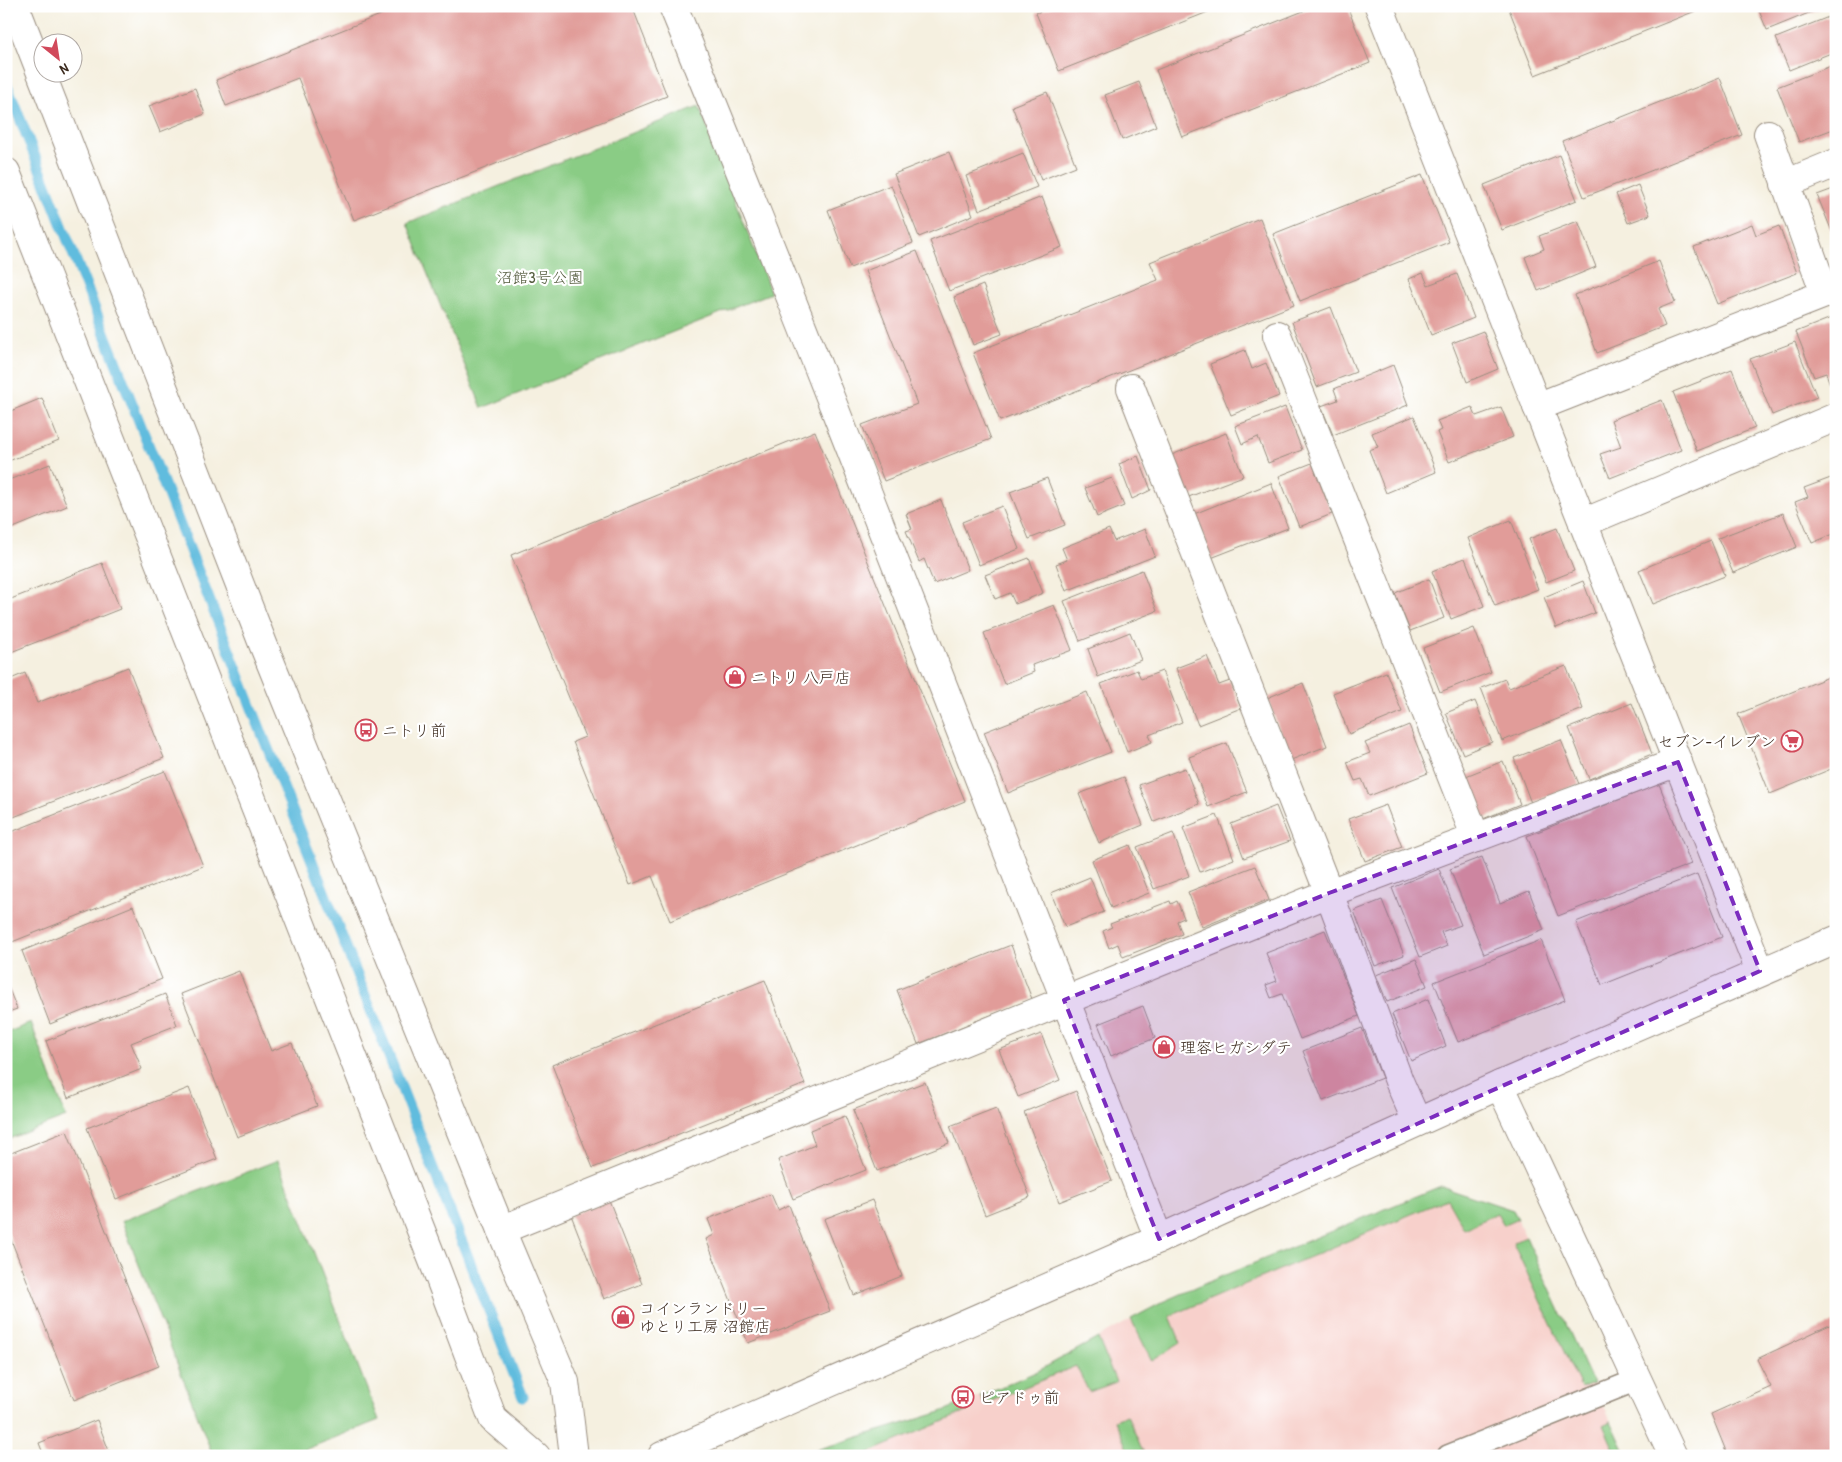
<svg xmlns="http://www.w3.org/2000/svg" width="1842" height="1462" font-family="'Patrick Hand','Klee One',sans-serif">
  <rect width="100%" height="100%" fill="#fff"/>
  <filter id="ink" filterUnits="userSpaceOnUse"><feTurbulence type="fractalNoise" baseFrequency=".02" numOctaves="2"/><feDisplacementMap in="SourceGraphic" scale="10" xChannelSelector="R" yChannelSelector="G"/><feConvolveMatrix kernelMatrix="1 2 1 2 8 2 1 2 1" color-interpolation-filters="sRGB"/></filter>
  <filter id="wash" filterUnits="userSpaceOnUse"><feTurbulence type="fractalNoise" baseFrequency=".0096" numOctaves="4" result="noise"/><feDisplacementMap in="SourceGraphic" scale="20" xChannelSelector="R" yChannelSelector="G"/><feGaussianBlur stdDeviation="1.12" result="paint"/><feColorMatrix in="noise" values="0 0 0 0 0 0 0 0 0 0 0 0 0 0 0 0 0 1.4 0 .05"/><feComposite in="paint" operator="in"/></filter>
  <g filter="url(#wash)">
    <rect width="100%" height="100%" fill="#f5f0e0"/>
    <polygon fill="#f7d0cb" points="1441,1186 1513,1210 1627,1456 796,1456 941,1412 1038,1371 1163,1302 1213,1280"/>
    <g fill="#8acc85" stroke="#627b52">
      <polygon points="699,106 771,293 482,408 407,223"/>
      <polygon points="31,1023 66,1117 6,1140 6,1033"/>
      <polygon points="278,1160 379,1420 289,1456 213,1456 122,1221"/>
      <polygon points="1441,1186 1513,1210 1518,1219 1504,1225 1497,1213 1464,1229 1447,1199 1170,1316 1181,1343 1152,1361 1131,1319 1163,1302 1213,1280"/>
      <polygon points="1526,1237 1593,1383 1581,1388 1513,1243"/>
      <polygon points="1098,1338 1116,1382 1089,1392 1076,1366 984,1404 980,1396 1038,1371"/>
      <polygon points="965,1402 968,1411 861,1456 796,1456 941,1412"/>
      <polygon points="1127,1415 1145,1456 1130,1456 1115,1420"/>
      <polygon points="1611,1421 1627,1456 1617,1456 1603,1425"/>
    </g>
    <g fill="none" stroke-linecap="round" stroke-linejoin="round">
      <polyline stroke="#60bcde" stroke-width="11" points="6,83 523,1397"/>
    </g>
    <g id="blocks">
      <g fill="#e19c99">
        <polygon points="403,6 632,6 667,96 354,220 298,78 226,106 216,80"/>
        <polygon points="1054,6 1223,6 1059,71 1036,13"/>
        <polygon points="1316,6 1347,6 1370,63 1182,137 1156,70"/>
        <polygon points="1516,6 1708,6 1535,75 1509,9"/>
        <polygon points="1757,6 1826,6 1767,30"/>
        <polygon points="1836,14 1836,51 1789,70 1776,38"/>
        <polygon points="1836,64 1836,128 1799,142 1777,87"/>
        <polygon points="1720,78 1742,135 1584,197 1562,141"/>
        <polygon points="1139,82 1156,126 1122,140 1105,95"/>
        <polygon points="195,88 205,114 160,132 149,106"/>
        <polygon points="1047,92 1076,166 1041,180 1012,106"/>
        <polygon points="949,152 973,215 919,237 894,174"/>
        <polygon points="1023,153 1037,187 979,210 966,176"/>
        <polygon points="1559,155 1577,200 1502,230 1484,185"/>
        <polygon points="1422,175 1449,242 1300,301 1273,234"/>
        <polygon points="891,185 913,243 850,268 828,210"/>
        <polygon points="1638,185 1650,215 1628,223 1616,194"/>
        <polygon points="1836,188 1836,233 1833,234 1817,195"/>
        <polygon points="1042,197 1062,247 949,291 930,241"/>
        <polygon points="1260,218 1294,305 1000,421 973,353 1158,280 1150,262"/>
        <polygon points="1578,221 1596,267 1538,291 1525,257 1544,249 1539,236"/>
        <polygon points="1752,224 1756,235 1779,226 1797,273 1717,304 1694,247"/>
        <polygon points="917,251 991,439 884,481 862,425 917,404 865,271"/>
        <polygon points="1659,261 1675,302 1658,309 1665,326 1597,353 1575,295"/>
        <polygon points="1423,273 1428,285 1457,274 1474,318 1431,335 1409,279"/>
        <polygon points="983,285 1002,334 973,345 954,297"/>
        <polygon points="1331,307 1356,372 1317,387 1292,322"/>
        <polygon points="1836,316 1836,388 1832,390 1826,373 1814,377 1796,332"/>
        <polygon points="1483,331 1498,369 1467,382 1452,343"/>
        <polygon points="1795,342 1817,397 1772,415 1750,359"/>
        <polygon points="1245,350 1252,369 1266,363 1279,396 1231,415 1210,364"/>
        <polygon points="1393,365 1408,405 1333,435 1321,406 1338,400 1334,389"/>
        <polygon points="1732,369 1755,428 1697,451 1673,392"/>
        <polygon points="42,398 59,441 6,462 6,413"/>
        <polygon points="1662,400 1681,450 1610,478 1600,454 1621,447 1611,420"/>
        <polygon points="1285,407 1302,450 1268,463 1258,437 1242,444 1235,426"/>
        <polygon points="1472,407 1476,416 1501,407 1513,437 1449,462 1437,432 1441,430 1437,421"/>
        <polygon points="1414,416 1436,472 1386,493 1369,450 1378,447 1372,433"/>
        <polygon points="815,431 965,801 670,921 652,876 630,885 573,742 585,737 511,555"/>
        <polygon points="1226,433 1243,476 1186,498 1169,456"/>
        <polygon points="1138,456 1151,490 1132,499 1119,464"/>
        <polygon points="1312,463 1332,514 1299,527 1279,476"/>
        <polygon points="50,464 67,506 6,531 6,481"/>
        <polygon points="1836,476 1836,533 1812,543 1795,502 1808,497 1804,488"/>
        <polygon points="1047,478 1065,525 1029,539 1010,492"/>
        <polygon points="1112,478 1124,506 1097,517 1085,488"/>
        <polygon points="1271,483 1288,528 1211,558 1194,514"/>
        <polygon points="941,500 968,570 934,584 924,559 919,562 906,531 912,529 906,514"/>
        <polygon points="1002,506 1019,549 979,565 962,522"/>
        <polygon points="1783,513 1797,547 1733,573 1718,538"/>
        <polygon points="1511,520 1538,589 1495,606 1468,538"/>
        <polygon points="1557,528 1574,571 1546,582 1529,539"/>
        <polygon points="1109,529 1114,541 1145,529 1155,556 1066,591 1056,564 1067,560 1062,548"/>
        <polygon points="1711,541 1725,576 1653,604 1639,570"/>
        <polygon points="1029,558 1043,593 1015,604 1010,593 995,599 985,575"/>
        <polygon points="1465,558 1484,606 1451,619 1432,571"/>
        <polygon points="102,563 120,609 6,654 6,601"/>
        <polygon points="1142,570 1157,611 1080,641 1064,601"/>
        <polygon points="1429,579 1444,618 1410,631 1395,593"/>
        <polygon points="1583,581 1595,613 1556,628 1544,597"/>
        <polygon points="1054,605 1072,650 1032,665 1034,672 1004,684 984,633"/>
        <polygon points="1474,628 1491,672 1440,692 1423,648"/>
        <polygon points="1130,632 1141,660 1098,677 1088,649"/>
        <polygon points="1207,656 1219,685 1230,681 1241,708 1198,725 1176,668"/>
        <polygon points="1566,666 1583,709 1502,741 1481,688 1505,679 1509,688"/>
        <polygon points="128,667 164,758 6,820 6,681 25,673 37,703"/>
        <polygon points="1137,670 1141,679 1162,671 1182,722 1149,735 1152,742 1127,752 1101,684"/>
        <polygon points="1386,672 1402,712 1349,734 1333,693"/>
        <polygon points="1836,674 1836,767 1770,794 1738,714"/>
        <polygon points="1303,683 1327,746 1291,760 1267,698"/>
        <polygon points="1087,692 1111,752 1008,793 984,732"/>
        <polygon points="1475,701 1492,742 1463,754 1446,713"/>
        <polygon points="1632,703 1652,754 1589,779 1569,728"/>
        <polygon points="1409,725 1428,773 1369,796 1362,779 1355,781 1347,762 1370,753 1365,743"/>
        <polygon points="1561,740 1579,784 1531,803 1514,758"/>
        <polygon points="1227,743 1247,792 1208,807 1189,757"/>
        <polygon points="1503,761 1520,804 1478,821 1461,778"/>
        <polygon points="1185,768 1199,804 1154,822 1139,785"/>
        <polygon points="165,771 203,866 12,942 6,926 6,834"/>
        <polygon points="1124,777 1143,825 1099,843 1079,794"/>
        <polygon points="1659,784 1691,864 1558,916 1527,836"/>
        <polygon points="1386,805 1402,847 1365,861 1348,819"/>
        <polygon points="1276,806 1290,841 1244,858 1231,824"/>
        <polygon points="1217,815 1234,859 1200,872 1183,828"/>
        <polygon points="1173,833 1189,876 1154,889 1137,847"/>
        <polygon points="1130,845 1149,893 1111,908 1092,860"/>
        <polygon points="1482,857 1500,903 1529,891 1544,930 1484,954 1450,869"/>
        <polygon points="1255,866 1269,900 1202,927 1188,892"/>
        <polygon points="1439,869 1461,925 1441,932 1447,946 1420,957 1392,888"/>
        <polygon points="1697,874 1722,937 1602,985 1576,922"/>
        <polygon points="1090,877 1104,912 1065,927 1051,893"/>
        <polygon points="1382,900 1404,955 1375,966 1354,911"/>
        <polygon points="1170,901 1171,904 1177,901 1184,918 1177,921 1182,934 1123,957 1118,944 1109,948 1103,931 1112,927 1110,924"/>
        <polygon points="133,906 162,979 50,1024 22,951"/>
        <polygon points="1325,930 1359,1016 1300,1039 1282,994 1271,998 1266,985 1277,981 1266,953"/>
        <polygon points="1541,940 1565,1000 1458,1042 1434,982"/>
        <polygon points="1011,945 1032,999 918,1044 897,990"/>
        <polygon points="1416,959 1427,986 1387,1002 1376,975"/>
        <polygon points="239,971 271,1051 292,1043 317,1106 237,1137 181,994"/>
        <polygon points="765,980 805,1084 593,1168 552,1065"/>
        <polygon points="6,982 17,1009 6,1013"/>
        <polygon points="165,994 177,1025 131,1043 142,1069 68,1098 46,1041"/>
        <polygon points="1428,999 1446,1046 1411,1061 1392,1014"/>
        <polygon points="1143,1006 1155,1038 1111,1056 1098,1024"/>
        <polygon points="1362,1028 1382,1078 1323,1101 1303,1051"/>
        <polygon points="1041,1034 1060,1080 1018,1097 999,1050"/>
        <polygon points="925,1082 949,1143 877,1171 853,1110"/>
        <polygon points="189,1088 217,1159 116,1199 87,1128"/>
        <polygon points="1076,1091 1112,1181 1059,1202 1024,1112"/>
        <polygon points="996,1108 1030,1197 985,1215 950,1126"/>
        <polygon points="845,1116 866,1170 793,1199 778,1160 815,1145 810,1130"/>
        <polygon points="67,1131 159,1366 74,1400 6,1227 6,1155"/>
        <polygon points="771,1194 778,1210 789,1205 830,1311 748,1343 706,1239 714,1235 708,1219"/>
        <polygon points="609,1200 642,1284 604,1299 571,1215"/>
        <polygon points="872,1200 902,1276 854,1295 824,1219"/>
        <polygon points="1836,1322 1836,1456 1728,1456 1711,1414 1771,1387 1757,1359"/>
        <polygon points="97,1420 111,1456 44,1456 39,1443"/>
      </g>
    </g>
  </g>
  <g filter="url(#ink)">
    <use href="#blocks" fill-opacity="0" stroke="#988d7f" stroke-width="1"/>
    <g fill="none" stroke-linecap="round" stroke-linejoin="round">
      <g stroke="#988d7f" stroke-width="24">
        <polyline id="lane" points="1448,1456 1639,1379"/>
      </g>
      <g stroke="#988d7f" stroke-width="30">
        <g id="street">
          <path d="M673,6C841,415 997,829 1159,1239"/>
          <polyline points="1379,6 1760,971"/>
          <polyline points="1785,184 1836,163"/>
          <polyline points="1277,335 1476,838"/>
          <polyline points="1131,388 1329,893 1399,1081 1417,1122"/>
          <polyline points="1537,407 1825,294 1768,134"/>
          <polyline points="1583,523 1836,417"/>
          <polyline points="1500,1085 1673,1456"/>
          <polyline points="501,1230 1329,893 1678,762"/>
        </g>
      </g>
      <g stroke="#988d7f" stroke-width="30">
        <g id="secondary">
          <polyline points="15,6 263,644 501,1230 565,1382 574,1456"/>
          <polyline points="6,172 437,1271 493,1419 536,1456"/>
          <polyline points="662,1456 1159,1239 1500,1085 1836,940"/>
        </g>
      </g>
      <use href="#lane" stroke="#fff" stroke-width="21"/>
      <use href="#street" stroke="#fff" stroke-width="28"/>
      <use href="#secondary" stroke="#fff" stroke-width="28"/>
    </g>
  </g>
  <path fill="#7b2cbf" fill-opacity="0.2" stroke="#7b2cbf" stroke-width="4" stroke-dasharray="10 6" stroke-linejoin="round" d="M1678,762L1760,971L1159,1239L1064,1000L1329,893Z"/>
  <defs>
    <g id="shop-ring" transform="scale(1.125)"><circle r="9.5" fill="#fff" stroke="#d1495b" stroke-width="1.5"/><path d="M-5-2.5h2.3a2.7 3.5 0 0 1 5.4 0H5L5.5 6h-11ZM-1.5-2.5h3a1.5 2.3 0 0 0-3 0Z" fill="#d1495b"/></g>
    <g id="bus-ring" transform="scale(1.125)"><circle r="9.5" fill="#fff" stroke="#d1495b" stroke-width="1.5"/><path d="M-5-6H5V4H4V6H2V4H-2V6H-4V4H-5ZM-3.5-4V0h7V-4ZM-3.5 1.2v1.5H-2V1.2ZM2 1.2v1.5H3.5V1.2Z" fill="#d1495b"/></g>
    <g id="supermarket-ring" transform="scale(1.125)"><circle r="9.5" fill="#fff" stroke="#d1495b" stroke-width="1.5"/><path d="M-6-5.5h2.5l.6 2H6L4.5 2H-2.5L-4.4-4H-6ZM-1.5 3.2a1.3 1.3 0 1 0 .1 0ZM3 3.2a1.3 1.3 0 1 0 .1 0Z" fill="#d1495b"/></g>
  </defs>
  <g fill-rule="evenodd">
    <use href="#shop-ring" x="735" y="677"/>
    <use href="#bus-ring" x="366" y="730"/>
    <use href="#supermarket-ring" x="1792" y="741"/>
    <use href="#shop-ring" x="1164" y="1047"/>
    <use href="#shop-ring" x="623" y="1317"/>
    <use href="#bus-ring" x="963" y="1397"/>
  </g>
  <g text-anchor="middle" stroke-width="4.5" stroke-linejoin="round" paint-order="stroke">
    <g font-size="16" fill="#535b3d" stroke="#fff">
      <text x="540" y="283">沼館3号公園</text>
    </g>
    <g font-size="16" fill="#3b2a1e" stroke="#fff" text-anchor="start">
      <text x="751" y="683">ニトリ 八戸店</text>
      <text x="382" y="736">ニトリ前</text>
      <text x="1776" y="747" text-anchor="end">セブン-イレブン</text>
      <text x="1180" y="1053">理容ヒガシダテ</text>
      <text x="639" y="1314">コインランドリー<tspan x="639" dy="18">ゆとり工房 沼館店</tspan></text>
      <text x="979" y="1403">ピアドゥ前</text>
    </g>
  </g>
  <rect width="1842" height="1462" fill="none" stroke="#fff" stroke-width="25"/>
  <g transform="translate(58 58) rotate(150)"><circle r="24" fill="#ffffff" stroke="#b1aaa5"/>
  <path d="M0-4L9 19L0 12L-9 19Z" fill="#d1495b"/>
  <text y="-8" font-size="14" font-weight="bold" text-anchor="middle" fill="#3b2a1e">N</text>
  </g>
</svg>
